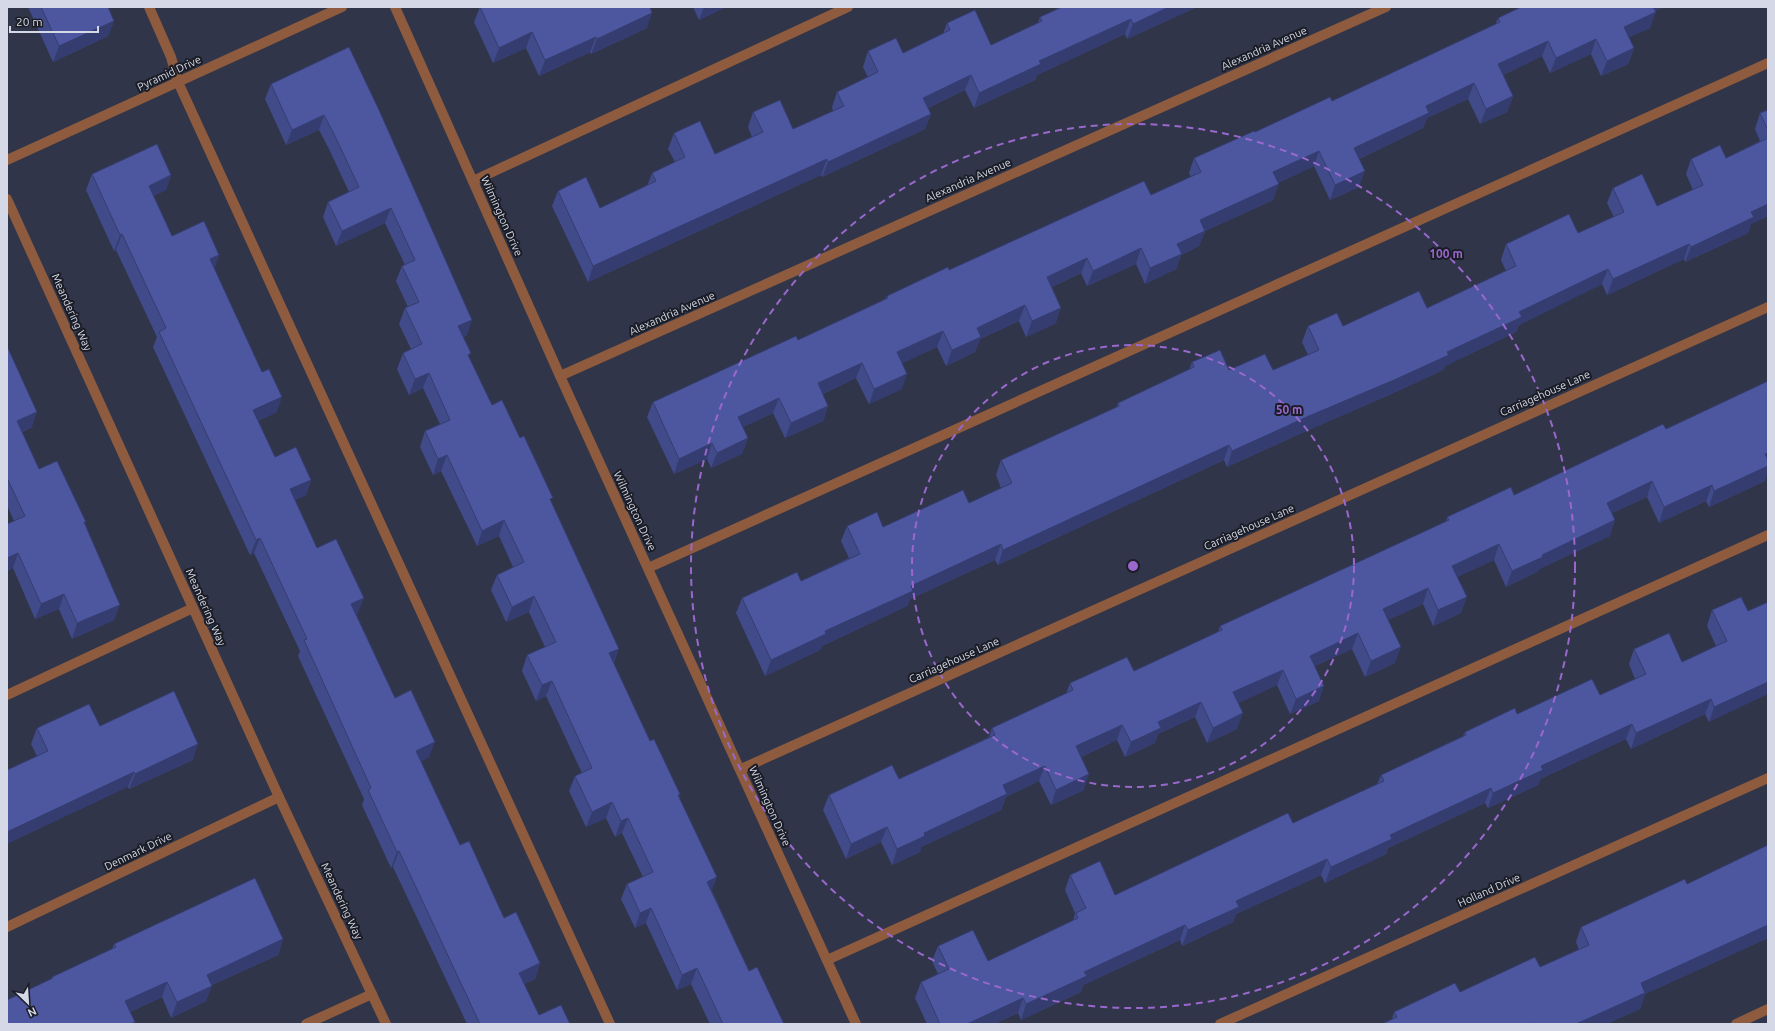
<svg xmlns="http://www.w3.org/2000/svg" width="1775" height="1031" font-family="Ubuntu,sans-serif">
  <rect width="100%" height="100%" fill="#303549"/>
  <g fill="none" stroke-linecap="round" stroke-linejoin="round">
    <g stroke="#8e5b3e" stroke-width="10">
      <polyline points="149,7 171,57 178,82 610,1024"/>
      <polyline points="395,7 560,376 856,1024"/>
      <polyline points="7,160 342,7"/>
      <polyline points="473,181 848,7"/>
      <polyline points="7,199 279,797 386,1024"/>
      <polyline points="560,376 1386,7"/>
      <polyline points="648,568 1768,63"/>
      <polyline points="7,695 193,608"/>
      <polyline points="741,769 1768,307"/>
      <polyline points="7,927 279,797"/>
      <polyline points="827,960 1768,535"/>
      <polyline points="306,1024 372,994"/>
      <polyline points="1220,1024 1768,778"/>
      <polyline points="1736,1024 1768,1009"/>
    </g>
  </g>
  <g fill="#414b8a">
    <polygon points="28,7 110,7 108,8 114,21 108,36 53,62"/>
    <polygon points="480,7 653,7 650,8 647,28 591,54 590,52 539,76 526,48 493,63 474,22"/>
    <polygon points="693,7 726,7 699,20"/>
    <polygon points="1056,7 1197,7 1127,39 1125,34 1037,75 1035,80 974,108 965,90 928,108 931,114 925,129 822,177 821,175 588,282 552,206 558,191 600,208 647,186 652,173 675,162 668,149 674,133 715,154 752,137 748,127 753,112 793,129 833,111 832,107 837,92 868,77 863,67 868,51 903,53 943,34 947,23 991,45 1038,23 1040,17 1057,9"/>
    <polygon points="1521,7 1663,7 1655,11 1650,28 1629,37 1634,48 1628,64 1601,76 1591,54 1550,73 1542,56 1503,75 1513,96 1507,112 1480,124 1468,99 1427,118 1423,128 1359,159 1359,187 1330,200 1314,166 1278,183 1273,200 1205,231 1199,246 1181,255 1176,269 1145,284 1136,264 1087,286 1081,273 1052,287 1056,323 1026,337 1019,321 980,339 975,352 946,366 937,347 902,363 902,389 869,404 856,378 823,394 828,406 823,421 785,438 773,413 743,427 748,438 742,454 711,468 707,459 674,474 647,417 653,402 798,340 885,299 887,296 949,270 1151,195 1191,177 1189,173 1194,158 1255,132 1332,101 1495,25 1498,18"/>
    <polygon points="349,47 467,335 463,337 469,358 492,405 520,438 551,502 614,664 650,741 680,794 679,796 712,891 749,971 784,1024 710,1024 691,984 677,990 646,923 635,928 621,899 627,884 643,877 622,833 615,837 606,818 586,827 569,791 575,776 582,773 546,696 536,701 522,671 527,655 545,647 529,612 506,622 491,590 497,575 513,567 499,536 477,546 441,471 433,475 420,447 425,431 440,424 423,388 409,395 397,369 403,353 411,349 399,324 405,308 408,307 396,281 402,266 405,265 385,223 336,246 323,217 328,202 349,192 329,149 319,130 286,145 265,99 271,84"/>
    <polygon points="1768,110 1768,216 1751,224 1748,233 1685,262 1684,259 1607,295 1602,284 1519,325 1516,332 1445,366 1443,370 1389,395 1304,432 1227,467 1224,460 998,565 995,560 910,599 907,606 822,646 820,650 765,676 736,613 742,598 801,581 849,558 841,541 847,526 883,527 969,503 1001,488 996,475 1001,460 1116,408 1118,403 1189,370 1192,362 1229,370 1273,370 1308,355 1302,342 1308,326 1343,326 1427,308 1506,271 1501,260 1506,244 1578,233 1614,217 1607,203 1613,188 1657,206 1693,190 1686,174 1691,159 1726,158 1760,141 1755,129 1760,113"/>
    <polygon points="92,174 171,175 166,190 153,196 172,236 219,255 214,269 277,412 258,421 275,457 311,480 306,495 295,500 317,548 358,613 356,614 395,698 429,757 421,761 460,845 504,918 540,963 535,979 524,984 539,1015 570,1024 467,1024 393,867 391,868 362,805 364,799 298,656 300,651 254,553 250,555 153,347 157,337 116,250 114,251 86,190"/>
    <polygon points="7,346 32,427 22,432 39,469 85,524 114,620 72,639 59,609 35,619 13,568 7,571 7,524 14,521 7,505"/>
    <polygon points="1666,429 1765,481 1709,507 1706,501 1659,523 1647,497 1612,513 1610,536 1539,569 1537,572 1506,587 1494,560 1457,577 1461,613 1433,626 1423,604 1388,620 1395,663 1365,677 1352,649 1315,666 1319,701 1290,714 1277,685 1238,703 1237,729 1207,743 1195,717 1158,734 1155,743 1125,757 1117,740 1081,757 1084,790 1051,805 1039,781 1006,797 1001,810 921,847 920,852 892,865 881,842 846,859 823,810 829,795 899,779 989,737 992,728 1066,694 1070,683 1134,671 1218,632 1220,626 1446,522 1447,517 1514,495"/>
    <polygon points="1768,602 1709,722 1705,714 1631,749 1626,739 1540,779 1538,785 1488,808 1485,803 1388,848 1386,854 1325,883 1321,875 1236,914 1233,922 1182,946 1180,940 1083,985 1081,992 1021,1020 1018,1013 994,1024 927,1024 915,998 921,982 938,974 932,961 938,946 988,961 1073,921 1075,913 1065,890 1070,875 1115,895 1293,823 1377,784 1381,775 1463,736 1465,732 1517,714 1600,695 1635,679 1629,664 1634,649 1682,662 1716,646 1707,626 1712,610 1748,611"/>
    <polygon points="100,726 193,760 129,789 128,787 37,756 31,744 37,728"/>
    <polygon points="1768,845 1768,938 1645,994 1640,1009 1606,1024 1382,1024 1392,1019 1394,1012 1460,992 1540,967 1579,950 1576,942 1581,927 1687,884"/>
    <polygon points="283,939 278,955 212,985 206,1001 171,1018 162,997 130,1012 51,979 52,977 112,949 114,944"/>
  </g>
  <g fill="#353d70">
    <polygon points="704,7 726,7 699,20"/>
    <polygon points="1169,7 1197,7 1127,39 1133,24"/>
    <polygon points="1648,7 1663,7 1644,16"/>
    <polygon points="1656,12 1650,28 1619,42 1624,27"/>
    <polygon points="652,13 647,28 591,54 597,39"/>
    <polygon points="1131,19 1125,34 1037,75 1035,80 974,108 979,93 1039,61"/>
    <polygon points="114,21 108,36 53,62 59,46"/>
    <polygon points="532,32 526,48 493,63 499,48"/>
    <polygon points="596,37 590,52 539,76 545,60"/>
    <polygon points="1596,39 1591,54 1550,73 1556,58"/>
    <polygon points="1548,41 1542,56 1492,80 1498,64"/>
    <polygon points="1634,48 1628,64 1601,76 1607,61"/>
    <polygon points="971,75 965,90 917,113 923,98"/>
    <polygon points="1474,83 1468,99 1427,118 1423,128 1348,164 1354,148 1426,106"/>
    <polygon points="1513,96 1507,112 1480,124 1486,109"/>
    <polygon points="931,114 925,129 822,177 828,162"/>
    <polygon points="324,115 319,130 286,145 292,130"/>
    <polygon points="1319,151 1314,166 1268,188 1273,172"/>
    <polygon points="827,159 821,175 588,282 593,266"/>
    <polygon points="1365,171 1359,187 1330,200 1335,185"/>
    <polygon points="171,175 166,190 143,201 149,186"/>
    <polygon points="1279,184 1273,200 1194,236 1200,220"/>
    <polygon points="1768,204 1768,216 1751,224 1748,233 1685,262 1691,247 1751,212"/>
    <polygon points="391,208 385,223 336,246 342,231"/>
    <polygon points="1205,231 1199,246 1181,255 1176,269 1145,284 1150,268 1177,244"/>
    <polygon points="122,234 116,250 114,251 120,235"/>
    <polygon points="1689,244 1684,259 1607,295 1613,279"/>
    <polygon points="1141,248 1136,264 1087,286 1093,271"/>
    <polygon points="219,255 214,270 210,259"/>
    <polygon points="1087,258 1081,273 1041,292 1047,277"/>
    <polygon points="1608,269 1602,284 1519,325 1516,332 1445,366 1443,370 1389,395 1304,432 1227,467 1232,451 1447,352 1519,312"/>
    <polygon points="1025,305 1019,321 980,339 975,352 946,366 952,350 977,328"/>
    <polygon points="1061,308 1056,323 1026,337 1032,321"/>
    <polygon points="472,320 467,335 453,342 458,326"/>
    <polygon points="943,331 937,347 892,368 897,352"/>
    <polygon points="862,363 856,378 812,399 818,383"/>
    <polygon points="429,373 423,388 409,395 415,379"/>
    <polygon points="907,374 902,389 869,404 874,389"/>
    <polygon points="282,397 277,412 248,426 253,410"/>
    <polygon points="779,398 773,413 732,432 738,417"/>
    <polygon points="828,406 823,421 785,438 791,423"/>
    <polygon points="37,412 32,427 11,436 17,421"/>
    <polygon points="748,438 742,454 711,468 717,453"/>
    <polygon points="712,443 707,459 674,474 679,459"/>
    <polygon points="1229,445 1224,460 998,565 1003,550"/>
    <polygon points="1768,453 1768,466 1765,454"/>
    <polygon points="447,455 441,471 433,475 438,459"/>
    <polygon points="1768,466 1768,472 1765,481 1709,507 1714,491"/>
    <polygon points="311,480 306,495 285,505 290,489"/>
    <polygon points="1652,481 1647,497 1601,518 1607,503"/>
    <polygon points="1712,485 1706,501 1659,523 1664,507"/>
    <polygon points="504,520 499,536 477,546 482,531"/>
    <polygon points="1615,520 1610,536 1539,569 1537,572 1506,587 1512,571 1542,555"/>
    <polygon points="260,538 254,553 250,555 256,540"/>
    <polygon points="1001,544 995,560 910,599 907,606 822,646 820,650 765,676 771,660 911,586"/>
    <polygon points="1499,544 1494,560 1446,582 1452,566"/>
    <polygon points="18,553 13,568 7,571 7,558"/>
    <polygon points="1428,588 1423,604 1377,625 1383,609"/>
    <polygon points="64,594 59,609 35,619 41,604"/>
    <polygon points="534,596 529,612 506,622 512,607"/>
    <polygon points="1467,597 1461,613 1433,626 1438,610"/>
    <polygon points="364,598 358,613 345,619 351,604"/>
    <polygon points="120,605 114,620 72,639 77,623"/>
    <polygon points="1358,633 1352,649 1305,671 1310,656"/>
    <polygon points="1401,647 1395,663 1365,677 1371,661"/>
    <polygon points="619,649 614,664 609,653"/>
    <polygon points="1283,670 1277,685 1228,708 1233,692"/>
    <polygon points="552,681 546,696 536,701 542,685"/>
    <polygon points="1768,682 1768,694 1709,722 1714,707"/>
    <polygon points="1324,686 1319,701 1290,714 1296,699"/>
    <polygon points="1711,699 1705,714 1631,749 1636,733"/>
    <polygon points="1201,702 1195,717 1158,734 1155,743 1125,757 1131,742 1158,722"/>
    <polygon points="1243,713 1237,729 1207,743 1213,728"/>
    <polygon points="1632,724 1626,739 1540,779 1538,785 1488,808 1493,793 1541,766"/>
    <polygon points="1122,725 1117,740 1070,762 1076,746"/>
    <polygon points="435,742 429,757 411,766 416,751"/>
    <polygon points="198,744 193,760 129,789 135,774"/>
    <polygon points="1045,766 1039,781 1006,797 1001,810 921,847 920,852 892,865 897,849 1003,785"/>
    <polygon points="134,772 128,787 7,844 7,832"/>
    <polygon points="1089,774 1084,790 1051,805 1056,790"/>
    <polygon points="1491,788 1485,803 1388,848 1386,854 1325,883 1331,867 1390,835"/>
    <polygon points="612,802 606,818 586,827 592,812"/>
    <polygon points="628,818 622,833 615,837 621,821"/>
    <polygon points="887,827 881,842 846,859 851,844"/>
    <polygon points="399,851 393,867 391,868 397,852"/>
    <polygon points="1327,859 1321,875 1236,914 1233,922 1182,946 1188,930 1236,901"/>
    <polygon points="717,877 711,893 707,882"/>
    <polygon points="651,908 646,923 635,928 640,913"/>
    <polygon points="1185,925 1180,940 1083,985 1081,992 1021,1020 1026,1004 1084,972"/>
    <polygon points="1768,925 1768,938 1645,994 1640,1009 1606,1024 1576,1024 1641,983"/>
    <polygon points="283,939 278,955 201,990 207,975"/>
    <polygon points="540,963 535,979 514,988 519,973"/>
    <polygon points="697,968 691,984 677,990 682,975"/>
    <polygon points="167,982 162,997 119,1017 125,1001"/>
    <polygon points="212,986 206,1001 171,1018 177,1002"/>
    <polygon points="1023,998 1018,1013 994,1024 967,1024"/>
  </g>
  <g fill="#4c57a0" stroke="#353d70">
    <polygon points="41,7 108,7 114,21 59,46"/>
    <polygon points="480,7 650,7 652,13 597,39 596,37 545,60 532,32 499,48"/>
    <polygon points="1062,7 1169,7 1133,24 1131,19 1039,61 1041,64 979,93 971,75 923,98 931,114 828,162 827,159 593,266 558,191 586,177 600,208 656,181 652,173 685,157 674,133 700,121 715,154 763,132 753,112 780,100 793,129 844,106 837,92 878,72 868,51 896,38 903,53 950,30 947,23 975,10 991,45 1042,21 1040,17"/>
    <polygon points="1521,7 1653,7 1656,12 1624,27 1634,48 1607,61 1596,39 1556,58 1548,41 1498,64 1513,96 1486,109 1474,83 1426,106 1429,113 1354,148 1365,171 1335,185 1319,151 1273,172 1279,184 1200,220 1205,231 1177,244 1182,254 1150,268 1141,248 1093,271 1087,258 1047,277 1061,308 1032,321 1025,305 977,328 981,337 952,350 943,331 897,352 907,374 874,389 862,363 818,383 828,406 791,423 779,398 738,417 748,438 717,453 712,443 679,459 653,402 796,336 798,340 888,298 887,296 948,267 949,270 1144,181 1151,195 1201,172 1194,158 1254,131 1255,132 1330,97 1332,101 1500,22 1498,18"/>
    <polygon points="349,47 380,112 472,320 458,326 471,353 468,355 492,405 502,400 520,438 524,436 553,498 550,499 619,649 609,653 650,741 654,739 680,794 678,795 717,877 707,882 749,971 757,967 784,1024 723,1024 697,968 682,975 651,908 640,913 627,884 653,872 628,818 621,821 612,802 592,812 575,776 592,768 552,681 542,685 527,655 556,642 534,596 512,607 497,575 524,562 504,520 482,531 447,455 438,459 425,431 450,420 429,373 415,379 403,353 422,344 405,308 419,302 402,266 415,260 391,208 342,231 328,202 359,187 334,134 324,115 292,130 271,84"/>
    <polygon points="1768,110 1768,130 1760,113"/>
    <polygon points="1768,138 1768,204 1751,212 1754,217 1691,247 1689,244 1613,279 1608,269 1519,312 1522,317 1447,352 1449,355 1394,380 1309,416 1232,451 1229,445 1003,550 1001,544 911,586 913,591 825,631 826,634 771,660 742,598 797,572 801,581 860,554 847,526 877,512 883,527 963,490 969,503 1012,483 1001,460 1119,406 1118,403 1194,367 1192,362 1220,350 1229,370 1265,354 1273,370 1319,350 1308,326 1337,313 1343,326 1419,291 1427,308 1516,266 1506,244 1569,214 1578,233 1624,212 1613,188 1642,174 1657,206 1703,185 1691,159 1720,145 1726,158"/>
    <polygon points="157,144 171,175 149,186 172,236 204,221 219,255 210,259 262,372 269,369 282,397 253,410 275,457 296,447 311,480 290,489 317,548 336,539 364,598 351,604 395,698 411,690 435,742 416,751 460,845 469,841 504,918 516,912 540,963 519,973 539,1015 561,1005 570,1024 480,1024 399,851 397,852 368,790 371,788 304,640 307,639 260,538 256,540 159,332 166,328 122,234 120,235 92,174"/>
    <polygon points="7,346 37,412 17,421 39,469 57,461 86,522 84,522 120,605 77,623 64,594 41,604 18,553 7,558 7,524 25,516 7,478"/>
    <polygon points="1768,381 1768,453 1765,454 1768,460 1768,466 1714,491 1712,485 1664,507 1652,481 1607,503 1615,520 1542,555 1543,557 1512,571 1499,544 1452,566 1467,597 1438,610 1428,588 1383,609 1401,647 1371,661 1358,633 1310,656 1324,686 1296,699 1283,670 1233,692 1243,713 1213,728 1201,702 1158,722 1161,728 1131,742 1122,725 1076,746 1089,774 1056,790 1045,766 1003,785 1007,794 924,833 925,836 897,849 887,827 851,844 829,795 892,765 899,779 995,735 992,728 1073,690 1070,683 1127,657 1134,671 1222,630 1220,626 1449,520 1447,517 1511,487 1514,495 1663,424 1666,429"/>
    <polygon points="1741,597 1748,611 1768,602 1768,682 1714,707 1711,699 1636,733 1632,724 1541,766 1543,770 1493,793 1491,788 1390,835 1392,839 1331,867 1327,859 1236,901 1239,907 1188,930 1185,925 1084,972 1087,976 1026,1004 1023,998 967,1024 940,1024 921,982 949,969 938,946 973,930 988,961 1078,918 1076,913 1086,908 1070,875 1100,861 1115,895 1288,813 1293,823 1384,781 1381,775 1466,735 1465,732 1515,708 1517,714 1592,679 1600,695 1646,674 1634,649 1669,633 1682,662 1727,641 1712,610"/>
    <polygon points="174,691 198,744 135,774 134,772 7,832 7,770 48,751 37,728 89,704 100,726"/>
    <polygon points="1768,845 1768,925 1641,983 1645,993 1576,1024 1533,1024 1533,1023 1530,1024 1382,1024 1397,1017 1394,1012 1455,983 1460,992 1535,957 1540,967 1589,945 1581,927 1685,879 1687,884"/>
    <polygon points="255,878 283,939 207,975 212,986 177,1002 167,982 125,1001 135,1022 131,1024 7,1024 7,1000 53,978 52,977 116,947 114,944"/>
  </g>
  <g fill="none" stroke="#9a68cd" stroke-width="2" stroke-dasharray="7 5">
    <circle cx="1133" cy="566" r="221"/>
    <circle cx="1133" cy="566" r="442"/>
  </g>
  <g text-anchor="middle" stroke-width="4" stroke-linejoin="round" paint-order="stroke">
    <g font-size="11" fill="#d5d8e6" stroke="#1b1d26">
      <text transform="translate(1264 48) rotate(-24)" y="4">Alexandria Avenue</text>
      <text transform="translate(169 73) rotate(-25)" y="4">Pyramid Drive</text>
      <text transform="translate(968 180) rotate(-24)" y="4">Alexandria Avenue</text>
      <text transform="translate(502 216) rotate(66)" y="4">Wilmington Drive</text>
      <text transform="translate(72 312) rotate(66)" y="4">Meandering Way</text>
      <text transform="translate(672 313) rotate(-24)" y="4">Alexandria Avenue</text>
      <text transform="translate(1545 393) rotate(-24)" y="4">Carriagehouse Lane</text>
      <text transform="translate(635 511) rotate(65)" y="4">Wilmington Drive</text>
      <text transform="translate(1249 527) rotate(-24)" y="4">Carriagehouse Lane</text>
      <text transform="translate(206 607) rotate(66)" y="4">Meandering Way</text>
      <text transform="translate(954 660) rotate(-24)" y="4">Carriagehouse Lane</text>
      <text transform="translate(770 806) rotate(66)" y="4">Wilmington Drive</text>
      <text transform="translate(138 851) rotate(-26)" y="4">Denmark Drive</text>
      <text transform="translate(1489 890) rotate(-24)" y="4">Holland Drive</text>
      <text transform="translate(342 901) rotate(65)" y="4">Meandering Way</text>
    </g>
  </g>
  <circle cx="1133" cy="566" r="6" fill="#9a68cd" stroke="#1b1d26" stroke-width="2"/>
  <g font-size="12" text-anchor="middle" font-weight="bold" fill="#9a68cd" stroke="#1b1d26" stroke-width="4" stroke-linejoin="round" paint-order="stroke">
    <text x="1446" y="258">100 m</text>
    <text x="1289" y="414">50 m</text>
  </g>
  <rect width="1775" height="1031" fill="none" stroke="#d5d8e6" stroke-width="16"/>
  <g transform="translate(28 1003) rotate(155)" stroke="#1b1d26" stroke-width="3" paint-order="stroke">
  <path d="M0-3L7 15L0 10L-7 15Z" fill="#d5d8e6"/>
  <text y="-6" font-size="11" font-weight="bold" text-anchor="middle" fill="#d5d8e6">N</text>
  </g>
  <path d="M10 26v6h88v-6" fill="none" stroke="#d5d8e6" stroke-width="2"/>
  <text x="16" y="26" font-size="12" fill="#d5d8e6" stroke="#1b1d26" stroke-width="3" paint-order="stroke">20 m</text>
</svg>
